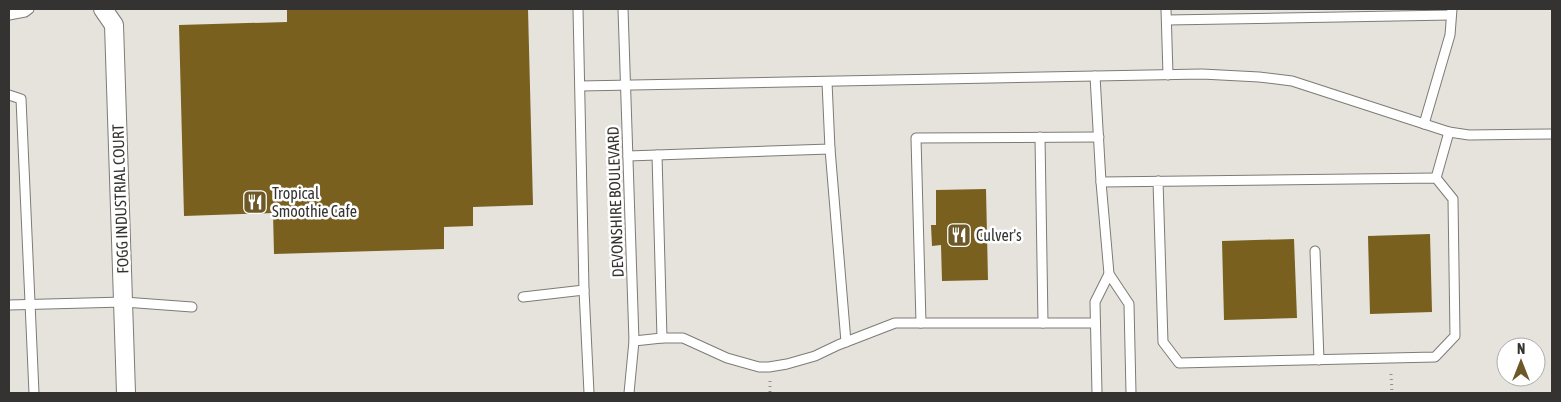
<svg xmlns="http://www.w3.org/2000/svg" width="1561" height="402" font-family="'Asap Condensed',sans-serif">
  <rect width="100%" height="100%" fill="#e6e3dd"/>
  <g fill="#7a601e">
    <polygon points="287,9 528,9 533,205 473,207 473,226 444,227 444,249 274,254 273,213 184,216 179,25 287,22"/>
    <polygon points="986,189 988,280 942,281 941,245 932,246 931,225 936,225 936,190"/>
    <polygon points="1430,234 1432,312 1370,314 1368,236"/>
    <polygon points="1294,239 1297,318 1224,320 1222,241"/>
  </g>
  <g fill="none" stroke-linecap="round" stroke-linejoin="round">
    <g stroke="#7e7b76" stroke-width="11">
      <g id="service">
        <polyline points="578,9 584,290 589,393"/>
        <polyline points="623,9 634,341 629,393"/>
        <polyline points="1166,9 1168,75"/>
        <polyline points="9,15 25,12 29,9"/>
        <polyline points="1167,20 1451,15"/>
        <polyline points="1095,76 1101,182 1109,274 1129,304 1131,393"/>
        <polyline points="580,86 1202,74 1259,77 1292,81 1449,132 1469,135 1552,134"/>
        <polyline points="9,95 21,99 34,393"/>
        <polyline points="1424,124 1450,35 1452,9"/>
        <polyline points="1040,137 1043,323"/>
        <polyline points="830,149 846,342"/>
        <polyline points="657,155 662,338"/>
        <polyline points="628,156 830,149 827,82"/>
        <polyline points="1436,178 1449,132"/>
        <polyline points="1101,182 1436,178 1453,199 1455,336 1435,357 1179,363 1163,342 1158,181"/>
        <polyline points="1315,251 1319,360"/>
        <polyline points="523,297 584,290"/>
        <polyline points="9,305 124,302 192,307"/>
        <polyline points="921,323 916,138 1099,137"/>
        <polyline points="634,341 662,338 683,338 727,358 759,367 769,367 787,364 815,356 838,345 895,323 1095,323"/>
        <polyline points="1097,393 1095,302 1109,274"/>
      </g>
    </g>
    <g stroke="#7e7b76" stroke-width="20">
      <polyline id="minor" points="103,9 114,25 126,393"/>
    </g>
    <g stroke="#92908c" stroke-width="3" stroke-dasharray="1 4" stroke-linecap="butt">
      <polyline points="1391,374 1392,393"/>
      <polyline points="770,381 770,393"/>
    </g>
    <use href="#service" stroke="#fff" stroke-width="9"/>
    <use href="#minor" stroke="#fff" stroke-width="18"/>
  </g>
  <defs>
    <g id="restaurant-square" transform="scale(1.25)"><rect x="-9" y="-9" width="18" height="18" rx="4" fill="#6d5827" stroke="#fff"/><path d="M-5-6h1v4h1v-4h1v4h1v-4h1v5L-1.5 .5V6h-2V.5L-5-1ZM5-6V6H3V1.5H1.5Q1.5-4 5-6Z" fill="#fff"/></g>
  </defs>
  <g fill-rule="evenodd">
    <use href="#restaurant-square" x="255" y="202"/>
    <use href="#restaurant-square" x="959" y="235"/>
  </g>
  <g text-anchor="middle" stroke-width="5" stroke-linejoin="round" paint-order="stroke">
    <g font-size="16" fill="#343331" stroke="#fff" text-anchor="start">
      <text x="272" y="199">Tropical<tspan x="272" dy="18">Smoothie Cafe</tspan></text>
      <text x="976" y="241">Culver's</text>
    </g>
    <g font-size="16" fill="#343331" stroke="#fff">
      <text transform="translate(120 199) rotate(-92)" y="6">FOGG INDUSTRIAL COURT</text>
      <text transform="translate(615 202) rotate(-92)" y="6">DEVONSHIRE BOULEVARD</text>
    </g>
  </g>
  <rect width="1561" height="402" fill="none" stroke="#343331" stroke-width="20"/>
  <g transform="translate(1521 362)"><circle r="24" fill="#ffffff" stroke="#aeadad"/>
  <path d="M0-4L9 19L0 12L-9 19Z" fill="#6d5827"/>
  <text y="-8" font-size="14" font-weight="bold" text-anchor="middle" fill="#343331">N</text>
  </g>
</svg>
